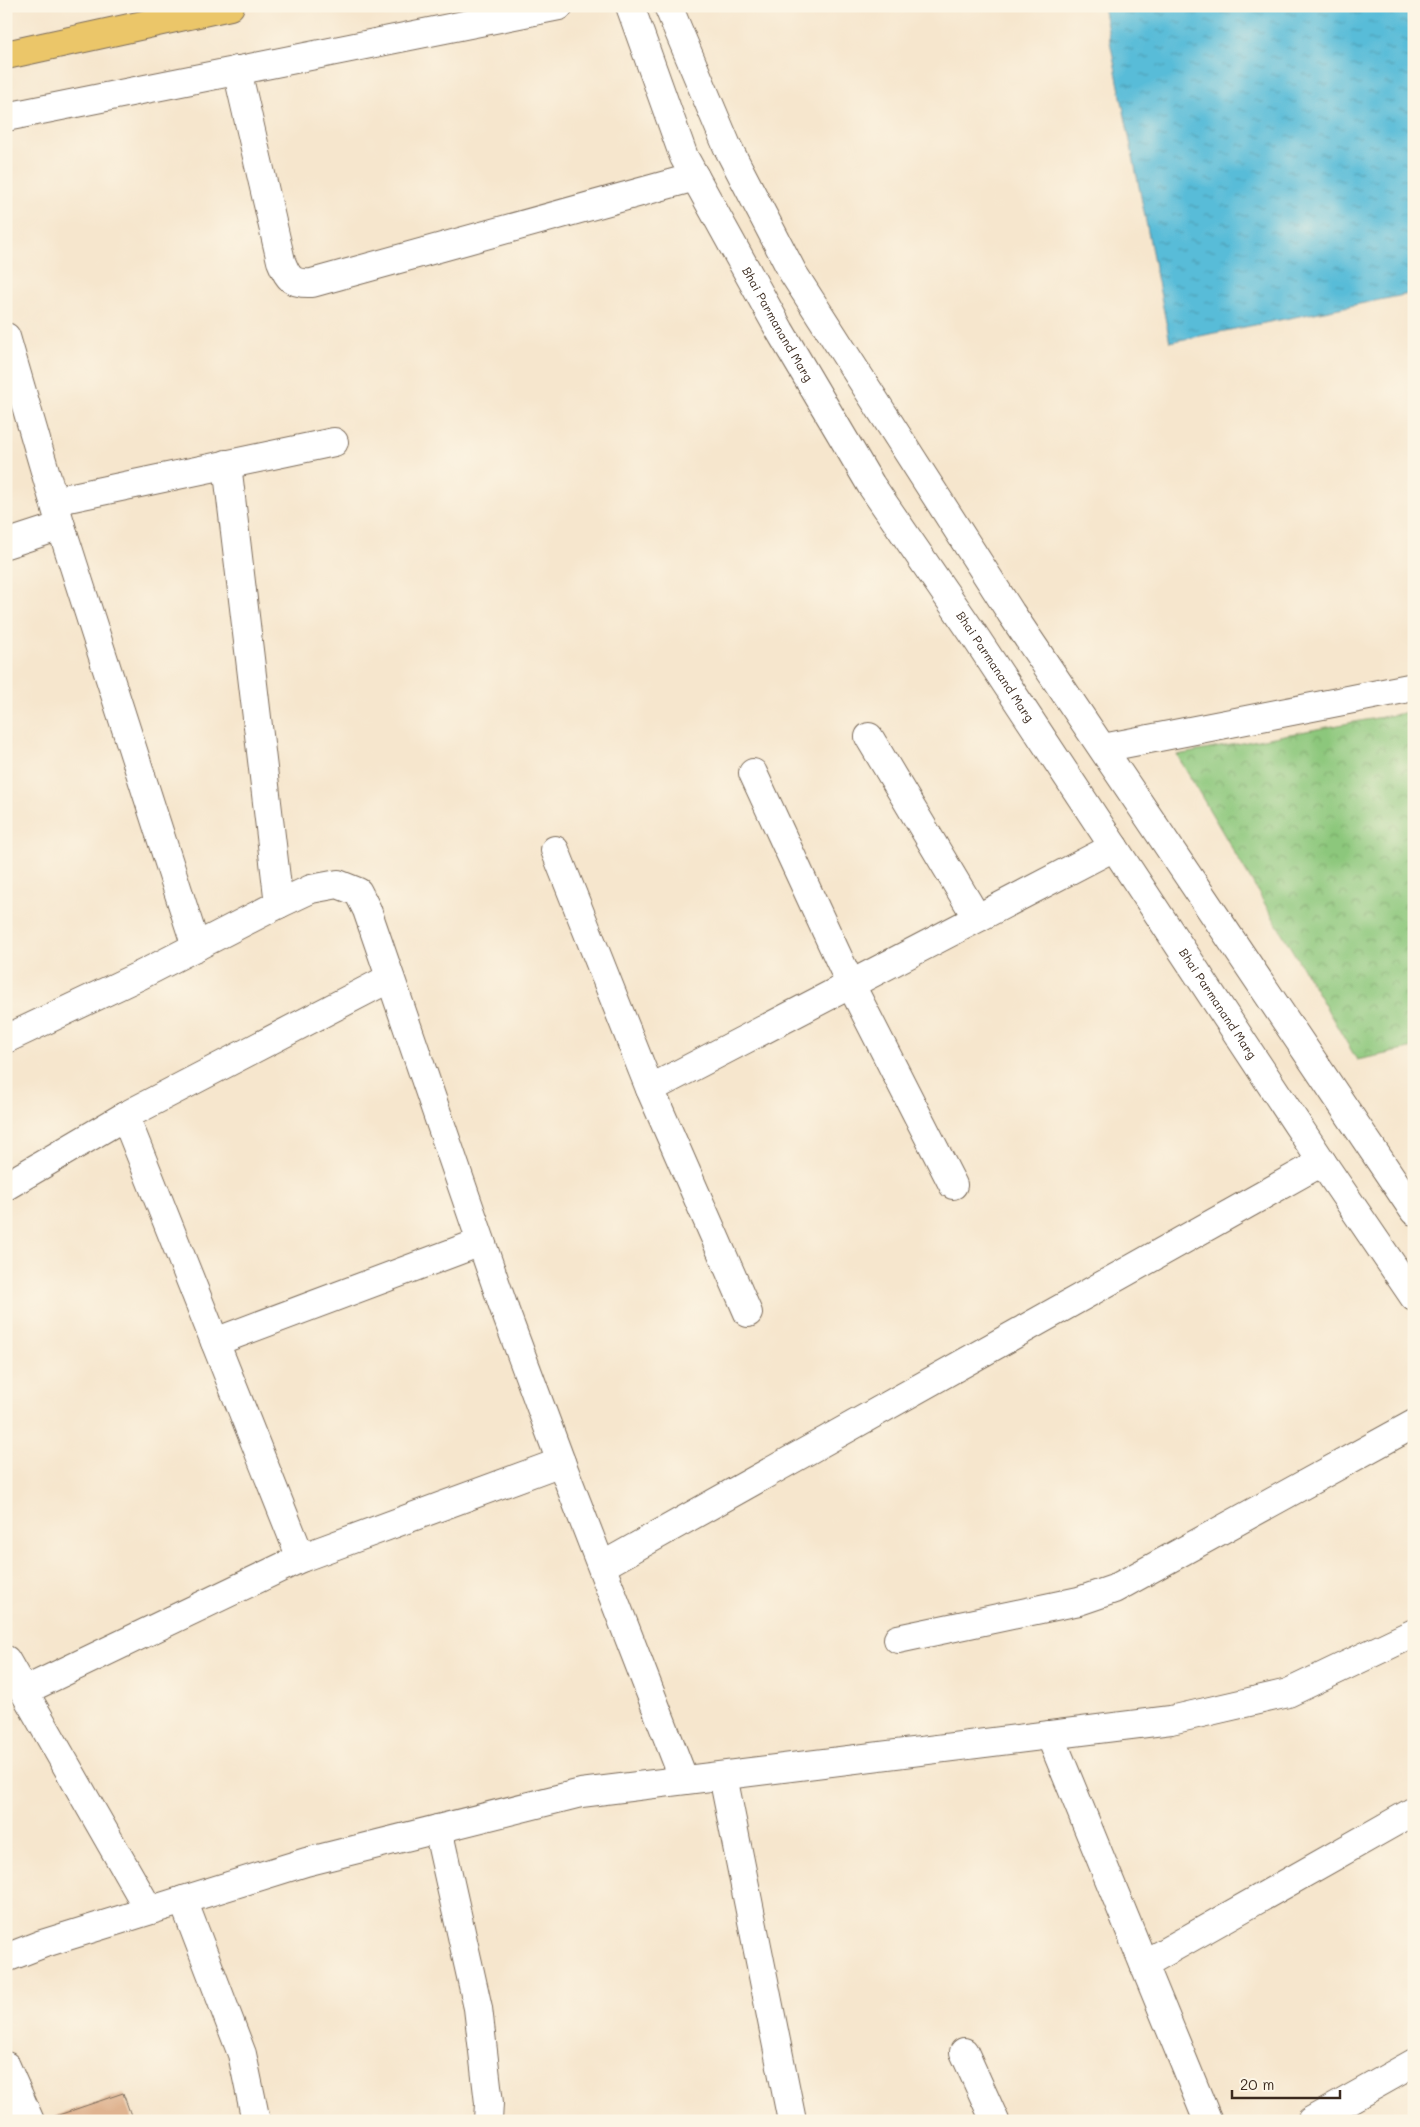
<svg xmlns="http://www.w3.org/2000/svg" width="1420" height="2127" font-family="Mali,sans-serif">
  <defs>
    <pattern id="park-crowns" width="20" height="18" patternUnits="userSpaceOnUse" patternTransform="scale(1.25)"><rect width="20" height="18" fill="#8cc77b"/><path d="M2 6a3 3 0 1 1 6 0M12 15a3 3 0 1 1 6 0" fill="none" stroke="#74a264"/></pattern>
    <pattern id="water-ripples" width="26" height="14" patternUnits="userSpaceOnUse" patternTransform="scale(1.25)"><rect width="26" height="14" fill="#59bcd8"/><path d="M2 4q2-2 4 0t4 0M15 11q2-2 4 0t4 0" fill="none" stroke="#4b99af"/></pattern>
  </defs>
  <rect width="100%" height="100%" fill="#fcf5e5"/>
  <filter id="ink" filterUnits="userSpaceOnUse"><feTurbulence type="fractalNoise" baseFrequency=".02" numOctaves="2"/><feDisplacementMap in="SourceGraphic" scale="10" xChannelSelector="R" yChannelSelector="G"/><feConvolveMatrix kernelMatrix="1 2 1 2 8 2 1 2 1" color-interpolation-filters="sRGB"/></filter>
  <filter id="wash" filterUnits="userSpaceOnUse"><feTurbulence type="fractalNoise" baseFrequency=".0096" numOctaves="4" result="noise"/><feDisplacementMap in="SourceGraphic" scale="20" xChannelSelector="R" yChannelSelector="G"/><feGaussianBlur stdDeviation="1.12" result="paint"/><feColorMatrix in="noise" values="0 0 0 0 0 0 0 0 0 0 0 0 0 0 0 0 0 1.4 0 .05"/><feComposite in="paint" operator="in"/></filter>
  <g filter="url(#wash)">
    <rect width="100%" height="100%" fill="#f6e6cd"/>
    <polygon fill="url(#park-crowns)" stroke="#64784c" points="1414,711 1414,1048 1357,1060 1177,755"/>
    <polygon fill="url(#water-ripples)" stroke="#4a737b" points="1103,6 1414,6 1414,293 1170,342"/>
    <g id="blocks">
      <polygon fill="#dfb390" points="123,2093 133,2121 44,2121 44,2120"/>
    </g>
  </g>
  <g filter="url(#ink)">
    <use href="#blocks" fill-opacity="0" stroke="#7c6c5b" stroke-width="1"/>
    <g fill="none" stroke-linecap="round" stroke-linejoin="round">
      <g stroke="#7c6c5b" stroke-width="30">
        <g id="minor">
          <path id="s1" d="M630,6L684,157L780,331L871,485L972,632L1322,1162L1414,1297"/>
          <polyline points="668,6 727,146 793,273 1011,613 1414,1211"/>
          <path d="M237,70L281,261C288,279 292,284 312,283L695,177"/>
          <polyline points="6,117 559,6"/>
          <polyline points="6,337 61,526 196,947"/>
          <polyline points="227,464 279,904 311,889 338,884 358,892 367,910 505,1311 561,1462 684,1780"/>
          <polyline points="54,501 334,442"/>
          <polyline points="6,544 61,526"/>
          <polyline points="869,737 977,918"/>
          <polyline points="1103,748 1414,687"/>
          <polyline points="753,773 851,985 953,1185"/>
          <polyline points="555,850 650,1089 748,1313"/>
          <polyline points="6,1039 141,975 279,904"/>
          <polyline points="650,1089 1114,847"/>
          <polyline points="125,1116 301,1558"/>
          <polyline points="6,1186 125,1116 390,978"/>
          <polyline points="215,1342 481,1242"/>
          <polyline points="602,1566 1322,1162"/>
          <polyline points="898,1639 1079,1601 1114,1589 1414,1424"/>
          <polyline points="6,1660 149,1910"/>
          <polyline points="24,1691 301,1558 561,1462"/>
          <polyline points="1050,1735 1208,2121"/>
          <polyline points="723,1776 792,2121"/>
          <polyline points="438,1829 478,2008 489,2103 488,2121"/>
          <polyline points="183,1900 242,2054 256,2121"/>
          <polyline points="6,1958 42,1944 306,1862 581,1793 1171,1720 1288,1693 1414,1633"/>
          <polyline points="1144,1964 1414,1811"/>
          <polyline points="964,2052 995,2121"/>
          <polyline points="6,2066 30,2121"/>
          <polyline points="1311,2121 1414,2063"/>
        </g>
      </g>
      <g stroke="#7c6c5b" stroke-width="30">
        <polyline id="major" points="6,55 230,6"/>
      </g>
      <use href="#minor" stroke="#fff" stroke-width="28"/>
      <use href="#major" stroke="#ebc669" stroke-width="28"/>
    </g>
  </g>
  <g text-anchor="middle" stroke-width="4.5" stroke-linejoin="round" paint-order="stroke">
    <g font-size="12" fill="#3b2a1e" stroke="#fcf5e5">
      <text dy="4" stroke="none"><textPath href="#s1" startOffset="352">Bhai Parmanand Marg</textPath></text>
      <text dy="4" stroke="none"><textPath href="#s1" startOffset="758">Bhai Parmanand Marg</textPath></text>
      <text dy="4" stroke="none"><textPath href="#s1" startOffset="1162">Bhai Parmanand Marg</textPath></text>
    </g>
  </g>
  <rect width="1420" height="2127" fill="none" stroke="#fcf5e5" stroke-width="25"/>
  <path d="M1232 2090v8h108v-8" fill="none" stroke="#3b2a1e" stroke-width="2.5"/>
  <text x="1240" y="2090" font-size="15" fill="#3b2a1e" stroke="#fcf5e5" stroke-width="4" paint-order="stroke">20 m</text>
</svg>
